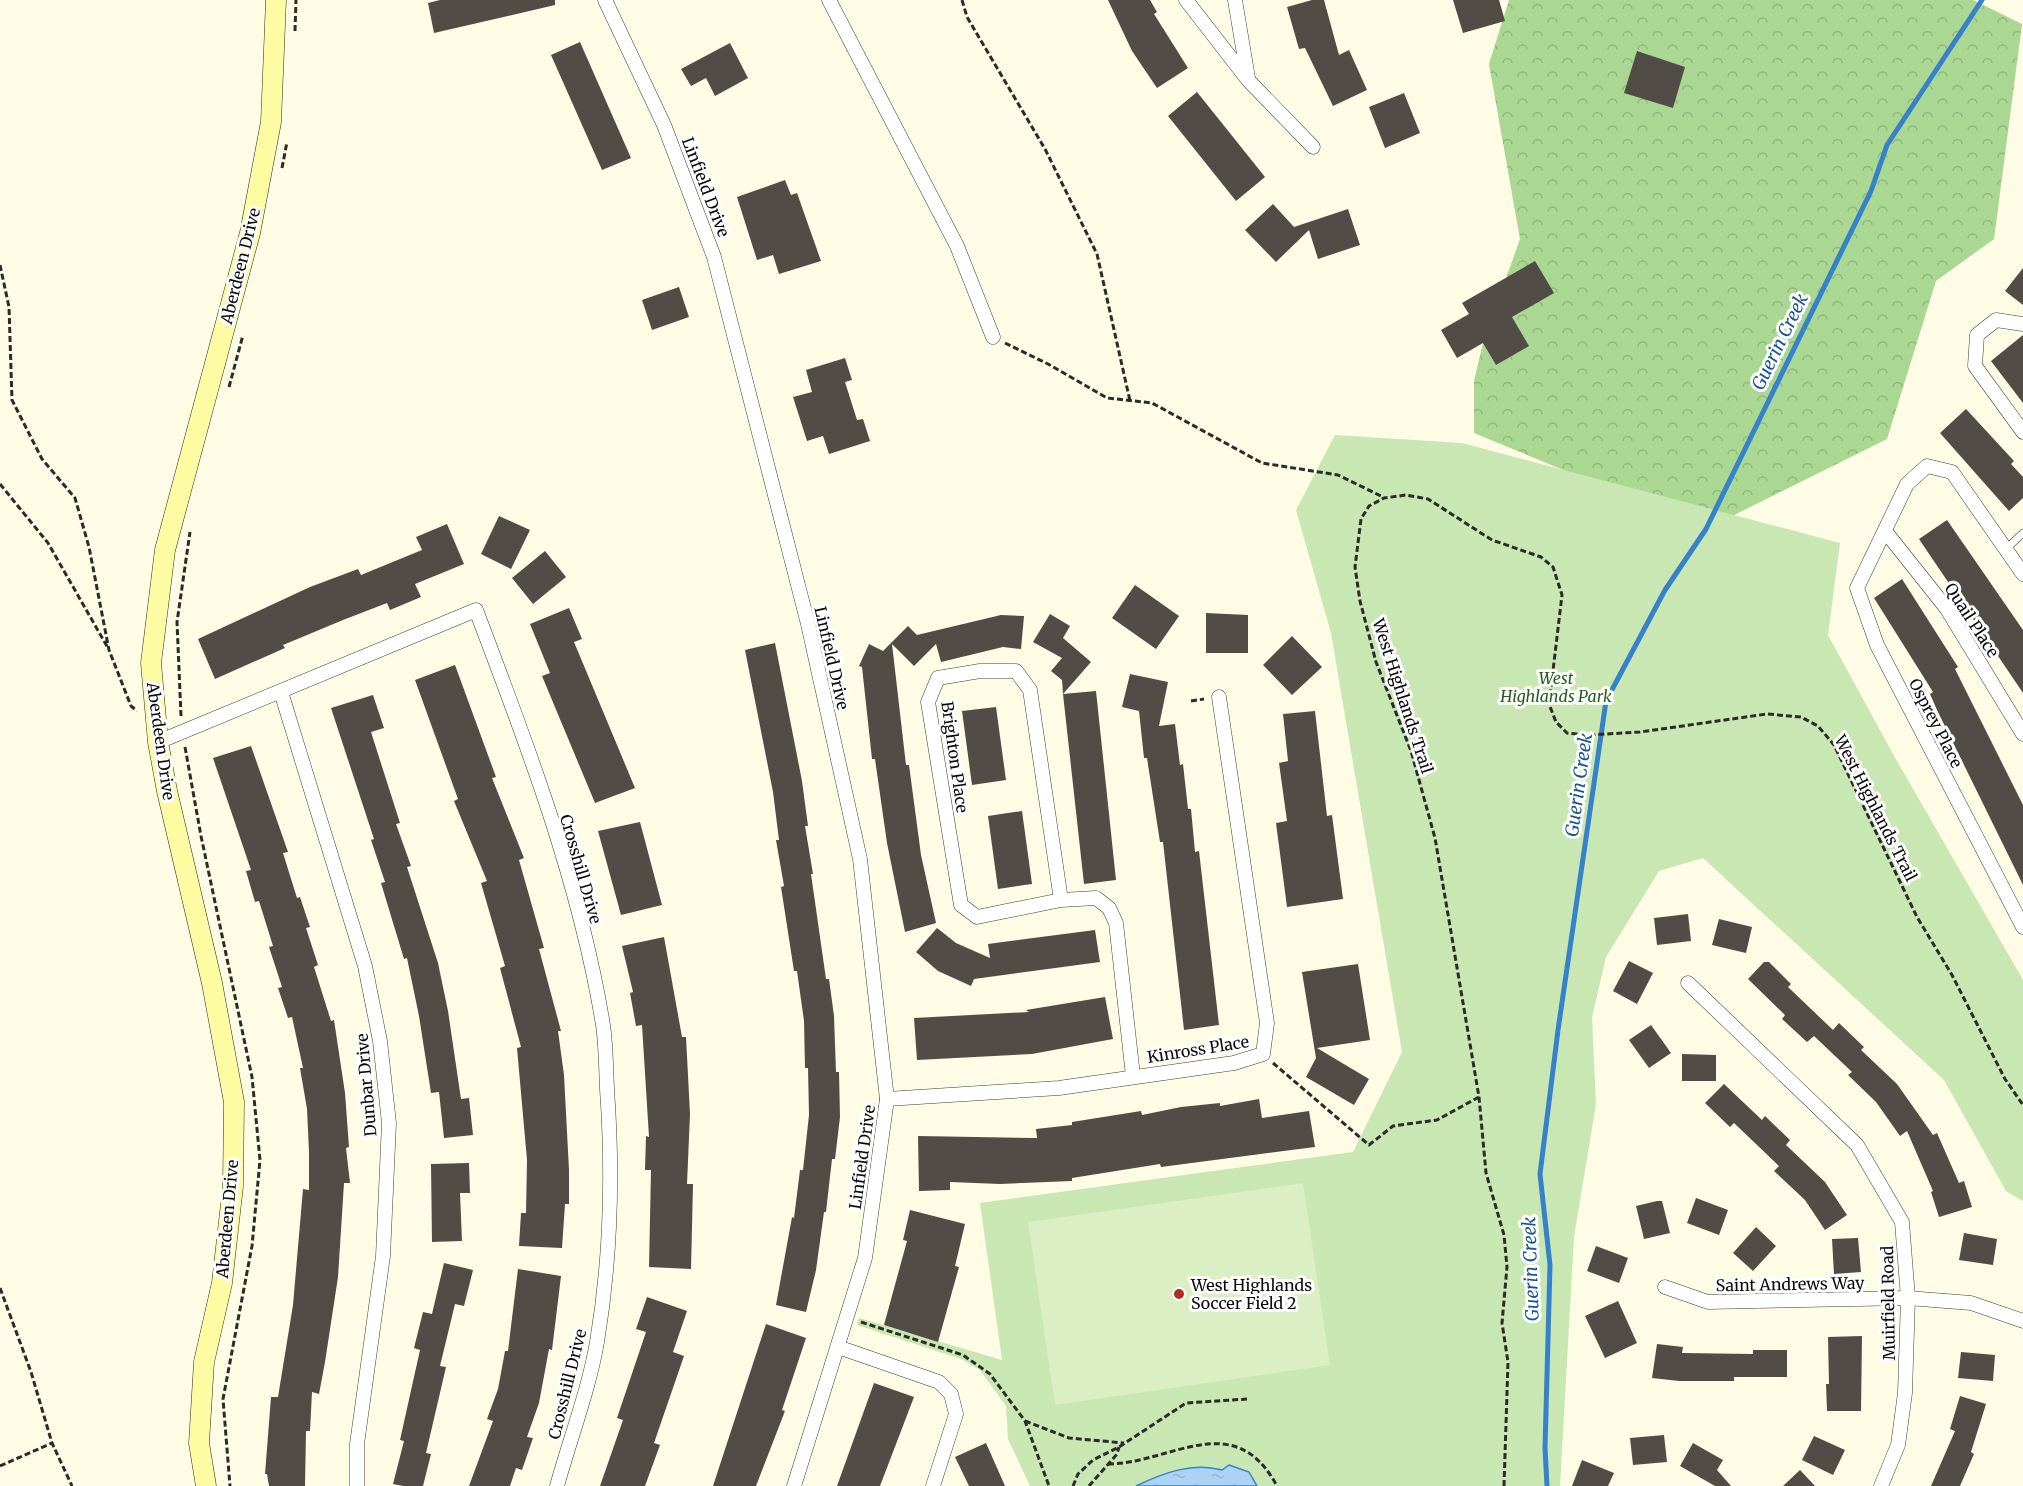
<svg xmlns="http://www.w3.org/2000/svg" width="2023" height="1486" font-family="Merriweather,serif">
  <defs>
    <pattern id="forest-crowns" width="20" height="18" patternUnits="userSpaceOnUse" patternTransform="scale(1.5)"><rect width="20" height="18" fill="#aad792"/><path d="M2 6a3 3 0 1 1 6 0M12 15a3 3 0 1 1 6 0" fill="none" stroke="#91b77d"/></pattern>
    <pattern id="water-ripples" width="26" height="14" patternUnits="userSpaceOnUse" patternTransform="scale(1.5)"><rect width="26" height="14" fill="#acd3f5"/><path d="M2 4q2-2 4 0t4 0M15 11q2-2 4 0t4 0" fill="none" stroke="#93b4d1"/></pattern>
  </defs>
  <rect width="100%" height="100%" fill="#fffce6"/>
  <polygon fill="url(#forest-crowns)" points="1509,0 1973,0 2022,24 1994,239 1936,281 1887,439 1706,529 1474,433 1474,381 1483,343 1520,239 1489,64"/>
  <polygon fill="#c8e7b2" points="1335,435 1462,443 1840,543 1828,635 1893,754 2023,980 2023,1201 2006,1191 1944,1080 1703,858 1659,871 1606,957 1592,1017 1596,1104 1574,1237 1560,1486 1030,1486 1008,1439 1006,1406 980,1370 961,1359 857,1325 859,1318 1002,1360 980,1203 1353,1152 1402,1052 1331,633 1296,510"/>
  <polygon fill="#dbeec4" points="1303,1183 1330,1365 1055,1405 1028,1222"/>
  <path fill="url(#water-ripples)" stroke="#3581ca" stroke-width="1.5" d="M1229,1465L1249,1472L1257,1486H1136C1163,1473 1192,1462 1222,1470Z"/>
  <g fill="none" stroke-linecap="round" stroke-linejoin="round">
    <polyline stroke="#3581ca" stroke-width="5" points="1547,1486 1545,1448 1550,1265 1540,1174 1558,1030 1606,701 1665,590 1706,529 1871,191 1887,145 1982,0"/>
  </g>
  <g fill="#524c46">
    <polygon points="440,0 555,0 555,5 434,33 428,3"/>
    <polygon points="1108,0 1150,0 1157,12 1154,14 1188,68 1157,88 1132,51"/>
    <polygon points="1312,0 1324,0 1339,55 1349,50 1367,90 1333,106 1305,48 1299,49 1287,7"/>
    <polygon points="1453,0 1499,0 1505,21 1463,33"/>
    <polygon points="580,42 631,158 602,170 551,55"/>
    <polygon points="730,43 748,78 715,96 706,78 691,86 681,69"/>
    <polygon points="1637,51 1685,67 1673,108 1624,93"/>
    <polygon points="1197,92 1265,177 1236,201 1168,116"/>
    <polygon points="1404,93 1420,133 1385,148 1369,107"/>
    <polygon points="785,180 791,195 797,193 821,261 779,274 773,255 757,260 737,197"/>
    <polygon points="1273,204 1294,227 1348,209 1360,245 1318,259 1309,230 1276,262 1245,230"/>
    <polygon points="1535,261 1554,293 1512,317 1529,346 1496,365 1483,343 1457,358 1441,330 1469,314 1462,303"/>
    <polygon points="2023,268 2023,305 2005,291"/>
    <polygon points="679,287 689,317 652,330 642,300"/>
    <polygon points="2023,335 2023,403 1991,361"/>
    <polygon points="845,358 852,380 845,382 857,420 863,419 870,441 829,454 823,436 807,441 793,397 812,392 806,370"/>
    <polygon points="1966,409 2014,461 2011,464 2023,477 2023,498 2009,511 1940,433"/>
    <polygon points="499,516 530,530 511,569 481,554"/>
    <polygon points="1947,520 2023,630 2023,693 1919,539"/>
    <polygon points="447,524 464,564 415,584 421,597 390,610 387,603 343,620 283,645 285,648 215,679 198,639 310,587 358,569 361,575 422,550 416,537"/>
    <polygon points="545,551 566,577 533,604 512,578"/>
    <polygon points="1902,579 1958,667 1955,669 2023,805 2023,885 1937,710 1930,694 1933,692 1874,598"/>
    <polygon points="1135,585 1179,616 1156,649 1112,618"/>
    <polygon points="569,608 582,639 574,642 635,788 595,803 542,676 550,673 530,624"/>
    <polygon points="1206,613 1248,615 1248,653 1206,653"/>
    <polygon points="1050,614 1070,626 1063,638 1091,662 1063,694 1062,680 1051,671 1062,658 1033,642"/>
    <polygon points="1001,615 1024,616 1021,649 1003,647 941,662 936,644 914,666 892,644 906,765 909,765 921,855 936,923 905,932 887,843 875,759 872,759 862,667 859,666 869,644 883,651 908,626 917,635"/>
    <polygon points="1292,636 1322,667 1292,695 1263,665"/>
    <polygon points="775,643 802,781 808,826 805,826 813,874 811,874 826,979 829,979 834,1016 836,1072 839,1072 840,1117 835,1159 832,1159 826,1212 824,1212 816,1270 806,1312 776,1305 792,1217 794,1218 800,1170 803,1170 809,1115 808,1068 805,1068 804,1021 797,971 794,971 781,887 784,886 776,840 779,840 773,792 745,650"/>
    <polygon points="455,665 496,777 492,778 524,858 519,860 544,948 539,949 561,1031 558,1031 564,1075 569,1170 569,1204 565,1204 562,1248 519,1246 521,1213 526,1213 527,1160 517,1048 521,1047 500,968 505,966 481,883 487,881 454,801 458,799 415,680"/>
    <polygon points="1130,674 1168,682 1159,726 1175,724 1180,765 1183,764 1188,809 1191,809 1195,852 1199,851 1219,1025 1184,1030 1163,842 1160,842 1147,758 1144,758 1139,711 1122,707"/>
    <polygon points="1096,691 1116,880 1084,884 1063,694"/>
    <polygon points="373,695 384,728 371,732 400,823 396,824 411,866 407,867 438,963 448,1011 461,1099 469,1098 473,1135 444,1138 439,1092 431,1093 419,1016 407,958 404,959 381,883 385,882 371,840 374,839 331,708"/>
    <polygon points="996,707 1006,780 972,785 962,711"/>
    <polygon points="1315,711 1327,816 1332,815 1343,899 1287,907 1276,823 1287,821 1279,763 1288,761 1283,714"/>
    <polygon points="251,746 288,852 283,853 297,898 300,897 310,927 306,928 318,965 314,967 331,1021 334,1020 345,1093 349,1147 346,1148 350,1183 344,1183 338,1277 325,1362 319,1394 312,1392 310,1431 306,1431 305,1486 269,1486 267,1474 265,1474 271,1397 278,1397 293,1305 303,1189 309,1190 309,1152 307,1109 300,1068 303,1068 292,1017 288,1018 278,988 282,987 269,947 273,946 259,901 255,902 246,871 251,870 213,758"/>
    <polygon points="1022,811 1032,884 998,889 988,816"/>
    <polygon points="640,822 662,905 621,915 598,831"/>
    <polygon points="1688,914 1691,941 1657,945 1654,918"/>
    <polygon points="1719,919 1752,927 1746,953 1712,945"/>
    <polygon points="937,928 956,943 990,958 988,944 1095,930 1100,962 974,979 971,986 938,971 916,952"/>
    <polygon points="664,937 682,1037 686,1037 690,1114 687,1184 693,1184 691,1269 649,1267 651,1170 645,1170 646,1136 649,1137 642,1025 636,1026 630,993 633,992 622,946"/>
    <polygon points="1629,961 1653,973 1637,1004 1613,991"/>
    <polygon points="1764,962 1769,962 1791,984 1788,987 1833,1030 1839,1023 1864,1047 1861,1050 1897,1084 1933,1135 1937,1133 1959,1183 1964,1181 1972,1207 1939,1217 1931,1192 1933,1191 1907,1131 1900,1136 1876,1102 1848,1075 1852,1072 1814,1036 1807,1042 1782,1019 1785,1015 1748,979"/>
    <polygon points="1358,964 1370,1040 1317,1048 1369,1079 1354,1105 1306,1077 1316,1058 1302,972"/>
    <polygon points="1105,997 1113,1039 1032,1054 917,1060 914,1018 1029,1012 1026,1010"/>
    <polygon points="1651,1025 1671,1053 1649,1068 1629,1040"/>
    <polygon points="1682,1054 1716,1055 1716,1081 1682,1081"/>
    <polygon points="1724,1084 1762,1120 1765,1116 1790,1140 1786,1145 1825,1182 1847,1215 1825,1230 1805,1200 1774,1171 1779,1166 1734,1123 1730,1127 1705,1103"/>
    <polygon points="1259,1099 1262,1118 1309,1111 1315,1147 1161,1167 1160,1164 1072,1178 1072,1181 1000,1184 950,1182 950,1190 919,1191 918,1136 1037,1138 1036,1129 1072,1125 1072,1122 1141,1111 1142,1115 1181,1107 1220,1103 1220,1106"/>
    <polygon points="469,1163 470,1193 460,1193 462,1241 432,1242 431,1164"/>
    <polygon points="1696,1198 1728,1210 1719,1235 1687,1223"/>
    <polygon points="1657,1201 1662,1201 1670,1233 1644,1239 1636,1206"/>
    <polygon points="910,1210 965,1224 955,1266 959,1267 938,1342 884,1325 907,1241 903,1240"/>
    <polygon points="1756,1227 1776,1246 1753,1271 1733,1253"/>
    <polygon points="1964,1233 1997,1239 1993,1265 1959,1260"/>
    <polygon points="1858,1238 1861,1272 1834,1274 1832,1239"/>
    <polygon points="1596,1246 1628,1258 1619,1283 1587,1271"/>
    <polygon points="444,1263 473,1270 464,1306 455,1304 440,1366 446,1367 426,1453 431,1454 423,1486 403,1486 393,1484 404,1441 400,1440 420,1350 414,1348 423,1312 432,1314"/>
    <polygon points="518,1269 561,1276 552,1350 549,1349 539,1403 527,1437 533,1438 522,1470 516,1468 510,1486 469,1486 493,1421 487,1419 498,1389 505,1351 508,1351"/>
    <polygon points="647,1297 687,1311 673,1352 684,1356 654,1443 660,1445 645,1486 600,1486 623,1420 617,1418 646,1332 636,1329"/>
    <polygon points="1618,1301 1637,1343 1605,1358 1585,1316"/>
    <polygon points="766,1324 806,1338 782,1410 785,1411 756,1486 713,1486"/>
    <polygon points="1862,1336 1861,1411 1827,1411 1826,1384 1829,1384 1828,1337"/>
    <polygon points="1657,1344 1683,1347 1682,1353 1753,1354 1753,1350 1787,1350 1787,1377 1734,1377 1734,1381 1679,1381 1652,1378"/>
    <polygon points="1961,1352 1995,1355 1993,1381 1958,1378"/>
    <polygon points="874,1383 914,1397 880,1486 837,1486"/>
    <polygon points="1960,1396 1986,1404 1971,1452 1974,1454 1960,1486 1931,1486 1955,1431 1950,1429"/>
    <polygon points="1664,1435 1667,1462 1633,1465 1630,1438"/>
    <polygon points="1814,1436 1845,1450 1833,1475 1802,1460"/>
    <polygon points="986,1443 1005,1486 969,1486 955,1457"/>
    <polygon points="1693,1443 1723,1460 1717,1470 1731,1486 1715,1486 1680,1466"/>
    <polygon points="1582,1460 1614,1473 1608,1486 1572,1486"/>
    <polygon points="1800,1470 1815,1486 1783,1486"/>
  </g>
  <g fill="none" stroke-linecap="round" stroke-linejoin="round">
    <g stroke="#3c3c3c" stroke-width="8">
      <polyline id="lane" points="2006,549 2023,533"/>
    </g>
    <g stroke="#3c3c3c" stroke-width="15">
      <g id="street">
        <polyline points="605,0 664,125 714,257 808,624 860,859 887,1099 865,1258 794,1486"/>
        <polyline points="829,0 957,246 993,337"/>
        <polyline points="1186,0 1248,80 1313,147"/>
        <polyline points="1235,0 1248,78"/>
        <polyline points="2023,324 1996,320 1977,335 1975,366 2023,432"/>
        <polyline points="1885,531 1947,609 2023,734"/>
        <polyline points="2023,574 1952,472 1927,466 1907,484 1857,588 1877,645 2023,927"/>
        <polyline points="281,692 365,966 380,1041 389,1123 383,1256 357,1444 357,1486"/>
        <path d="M158,742L476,610C527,744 580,883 603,1025C606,1046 606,1068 607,1089C613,1173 611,1258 597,1342C589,1389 570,1439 557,1486"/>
        <polyline points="1061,900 977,917 961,905 928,702 938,678 980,671 1016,671 1030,690 1061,900 1096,898 1109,908 1116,923 1133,1076"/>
        <polyline points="1688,983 1857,1145 1902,1222 1908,1298 1905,1393 1898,1445 1881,1486"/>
        <polyline points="887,1099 1059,1088 1234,1063 1263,1054 1267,1023 1219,697"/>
        <polyline points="1665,1287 1708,1302 1908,1298 1971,1303 2023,1321"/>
        <polyline points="838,1347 939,1382 951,1394 956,1414 933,1486"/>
      </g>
    </g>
    <g stroke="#2b2b2b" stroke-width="21">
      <polyline id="secondary" points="206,1486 199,1443 204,1362 222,1283 233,1186 234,1102 212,983 167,791 158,742 151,663 165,550 250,233 271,122 276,0"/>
    </g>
    <g stroke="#2b2b2b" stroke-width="3" stroke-dasharray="6 3" stroke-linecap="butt">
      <polyline points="962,0 967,17 1045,149 1097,254 1130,401"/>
      <polyline points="295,31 296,0"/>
      <polyline points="282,168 287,142"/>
      <polyline points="0,265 9,307 12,400 42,459 75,498 89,547 109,650 131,706 137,711"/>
      <polyline points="1005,343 1048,364 1107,398 1152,403 1262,463 1338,475 1383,497"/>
      <polyline points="229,387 243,335"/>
      <polyline points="0,484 48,543 108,648"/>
      <polyline points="1191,701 1204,699"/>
      <polyline points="181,716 177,622 190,532"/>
      <polyline points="185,747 201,836 252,1077 260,1160 252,1246 223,1399 230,1486"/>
      <polyline points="1273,1063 1369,1145 1393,1126 1437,1120 1479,1097"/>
      <polyline points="0,1288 31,1372 52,1443 72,1486"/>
      <polyline points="861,1322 963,1355 990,1374 1025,1421 1049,1486"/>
      <polyline points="1025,1421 1069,1438 1124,1443"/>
      <path d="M1108,1464C1170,1464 1234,1406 1277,1486"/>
      <polyline points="0,1466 52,1443"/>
      <polyline points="1073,1486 1078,1474 1093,1460 1119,1447 1186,1403 1247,1399"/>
      <polyline points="1089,1486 1117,1454 1119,1447"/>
      <polyline points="1504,1486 1508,1362 1502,1323 1507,1267 1504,1235 1486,1173 1479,1097 1435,838 1411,751 1376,662 1360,601 1355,567 1361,519 1369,506 1384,498 1406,495 1428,499 1492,540 1541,557 1553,567 1562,595 1549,704 1556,722 1567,733 1589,735 1640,732 1767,714 1801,717 1818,726 1834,745 1917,917 1952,975 2005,1079 2023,1105"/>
    </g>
    <use href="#lane" stroke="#fff" stroke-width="7"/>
    <use href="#street" stroke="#fff" stroke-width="14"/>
    <use href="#secondary" stroke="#fefca2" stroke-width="20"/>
  </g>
  <circle fill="#b62c25" stroke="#fff" stroke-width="2" cx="1179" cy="1294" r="6"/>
  <g text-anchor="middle" stroke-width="6" stroke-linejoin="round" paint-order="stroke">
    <g font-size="16" fill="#090909" stroke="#fff">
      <text transform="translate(706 187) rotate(69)" y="6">Linfield Drive</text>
      <text transform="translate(240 266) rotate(-76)" y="6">Aberdeen Drive</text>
      <text transform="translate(1972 620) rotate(57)" y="6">Quail Place</text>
      <text transform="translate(832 658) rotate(77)" y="6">Linfield Drive</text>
      <text transform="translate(1403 696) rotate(72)" y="6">West Highlands Trail</text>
      <text transform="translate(1936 723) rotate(63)" y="6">Osprey Place</text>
      <text transform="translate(161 741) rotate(82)" y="6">Aberdeen Drive</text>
      <text transform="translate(955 757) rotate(82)" y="6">Brighton Place</text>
      <text transform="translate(1876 808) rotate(63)" y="6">West Highlands Trail</text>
      <text transform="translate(581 869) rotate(74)" y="6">Crosshill Drive</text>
      <text transform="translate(1198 1049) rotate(-9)" y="6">Kinross Place</text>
      <text transform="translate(366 1085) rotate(-95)" y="6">Dunbar Drive</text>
      <text transform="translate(862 1157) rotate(-82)" y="6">Linfield Drive</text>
      <text transform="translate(227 1219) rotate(-85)" y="6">Aberdeen Drive</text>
      <text transform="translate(1790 1284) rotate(-1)" y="6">Saint Andrews Way</text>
      <text transform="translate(1888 1303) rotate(-91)" y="6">Muirfield Road</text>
      <text transform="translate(567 1384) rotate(-76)" y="6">Crosshill Drive</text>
    </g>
    <g font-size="16" font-style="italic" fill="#245e1c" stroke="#fff">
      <text x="1556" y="684">West<tspan x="1556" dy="18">Highlands Park</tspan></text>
    </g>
    <g font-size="16" fill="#090909" stroke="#fff" text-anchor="start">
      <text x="1191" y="1291">West Highlands<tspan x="1191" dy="18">Soccer Field 2</tspan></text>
    </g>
    <g font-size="18" font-style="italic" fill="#175397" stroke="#fff">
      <text transform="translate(1780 342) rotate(-64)" y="6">Guerin Creek</text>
      <text transform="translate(1579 785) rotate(-82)" y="6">Guerin Creek</text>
      <text transform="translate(1531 1269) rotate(-92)" y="6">Guerin Creek</text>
    </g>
  </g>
</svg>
